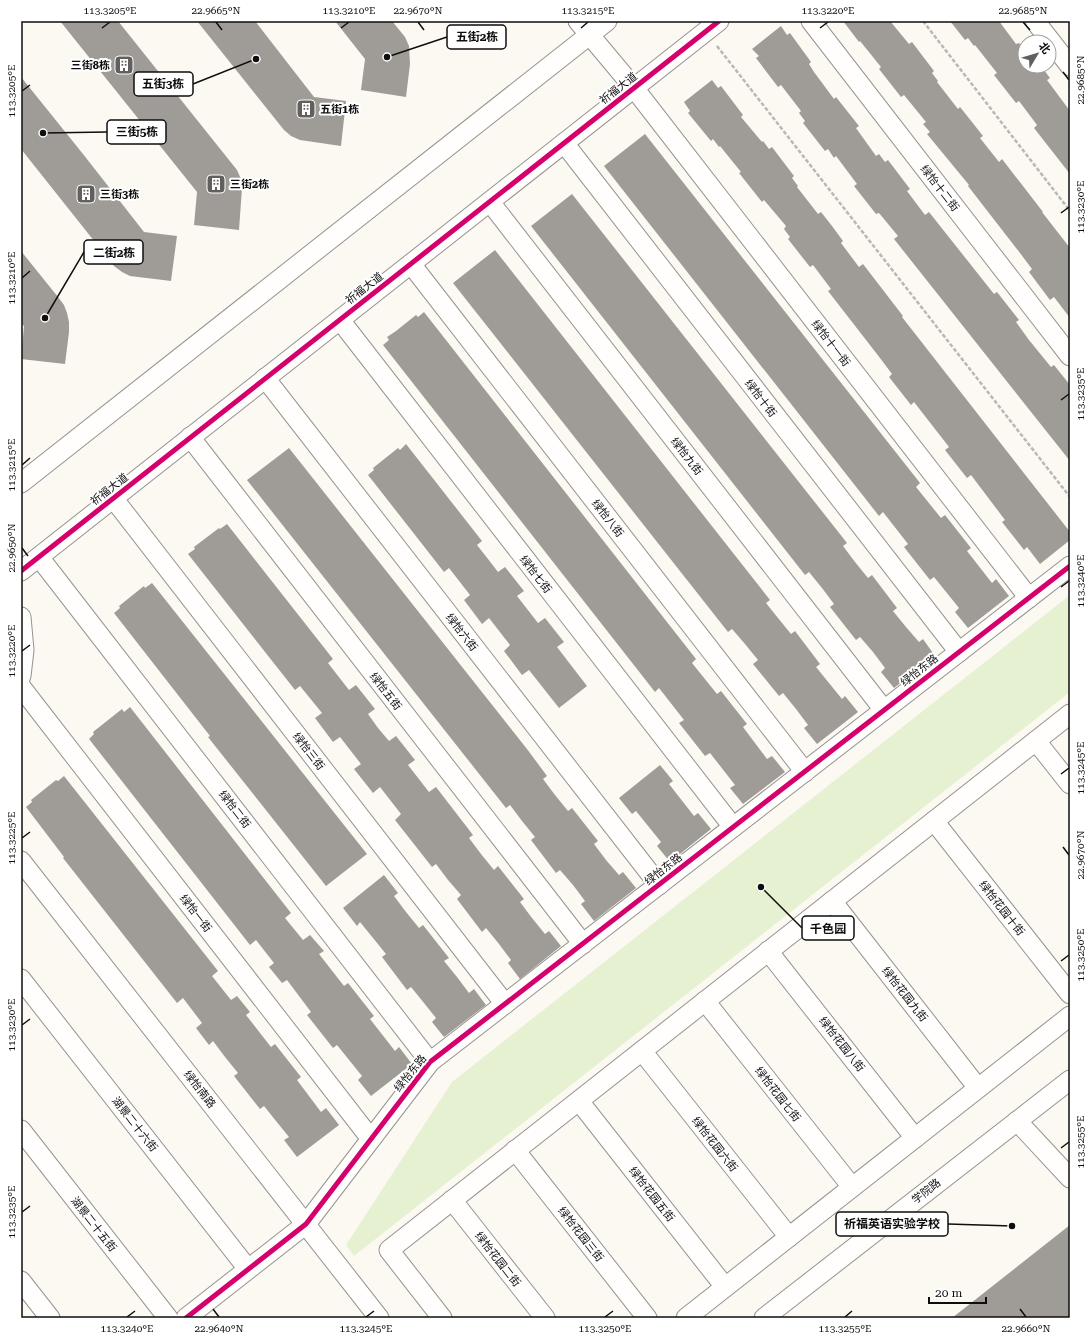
<svg xmlns="http://www.w3.org/2000/svg" width="1091" height="1339" font-family="'Roboto Serif','Noto Sans SC',serif">
  <rect width="100%" height="100%" fill="#fcf9f2"/>
  <polygon fill="#e6f1d2" points="1070,595 1070,692 354,1256 346,1245 452,1082"/>
  <g fill="#9f9c98">
    <polygon points="60,21 118,21 237,170 241,179 242,188 239,230 194,225 197,192"/>
    <polygon points="197,21 255,21 314,97 346,101 341,146 300,140 291,136 284,130"/>
    <polygon points="335,21 392,21 405,37 409,46 410,64 406,97 361,90 365,59"/>
    <polygon points="843,21 890,21 909,44 912,42 934,71 932,73 938,81 937,82 958,109 960,107 972,122 983,136 980,138 999,162 1002,159 1043,212 1042,212 1070,248 1070,318 1054,297 1050,300 1029,272 1032,269 1020,253 968,186 969,185 927,134 930,132 923,124 926,122 904,95 901,97 879,69 881,67 860,41 859,42"/>
    <polygon points="950,21 999,21 1016,44 1019,43 1025,51 1025,66 1041,66 1050,78 1047,80 1070,111 1070,174 1034,128 1037,125 1019,101 1016,103 994,75 997,73 975,45 974,46 968,38 965,40"/>
    <polygon points="781,26 787,35 790,33 811,62 809,64 814,72 834,99 836,97 859,126 856,128 876,156 879,154 885,162 888,160 910,189 907,191 925,215 929,212 994,294 997,292 1019,320 1016,322 1029,340 1051,367 1054,365 1070,385 1070,461 894,239 898,236 879,213 876,214 854,186 857,184 836,156 834,158 828,149 825,151 803,123 805,121 799,113 801,111 781,85 778,87 756,58 759,56 752,49"/>
    <polygon points="21,77 83,154 144,232 177,236 171,281 130,276 122,272 114,266 21,149"/>
    <polygon points="712,80 718,88 721,86 743,115 741,117 762,142 763,141 769,149 772,147 794,176 792,178 798,186 797,187 818,214 821,212 832,226 843,241 841,243 859,267 863,264 903,316 902,317 1070,532 1070,540 1040,564 1027,547 1024,550 1002,522 1005,520 971,475 967,478 945,450 949,447 914,402 911,405 889,377 892,374 880,358 828,291 831,289 813,265 810,267 788,239 790,237 784,229 786,226 764,200 762,202 739,173 741,172 720,146 719,147 713,139 711,141 688,113 690,111 684,102"/>
    <polygon points="645,134 920,483 916,487 941,518 945,515 971,548 967,551 992,583 996,579 1009,596 968,628 955,612 959,608 934,577 930,580 904,547 908,544 883,512 879,516 604,166"/>
    <polygon points="572,194 847,543 843,546 855,562 868,578 872,575 897,608 893,611 906,627 919,642 923,639 935,656 894,688 881,672 885,668 873,652 860,637 856,640 830,607 834,604 822,588 809,572 805,575 531,226"/>
    <polygon points="495,250 770,600 766,603 778,618 791,634 795,631 820,664 816,667 842,699 845,696 858,712 817,744 804,728 808,725 796,709 783,693 779,696 753,664 758,660 745,644 732,629 728,632 453,283"/>
    <polygon points="21,251 58,297 64,305 67,313 69,322 69,332 65,364 21,359 24,326 21,323"/>
    <polygon points="424,312 696,659 692,663 717,694 721,691 747,724 743,727 767,759 772,756 785,772 743,804 730,788 735,785 710,753 705,756 679,723 684,720 659,688 655,692 383,345 389,340 387,337 396,331 416,315 418,317"/>
    <polygon points="406,444 482,541 477,545 488,559 498,572 505,567 524,591 517,596 538,623 545,618 564,642 557,647 587,686 559,708 529,670 522,675 504,651 510,645 489,618 482,624 464,600 470,595 449,568 444,572 368,475 374,470 373,468 398,448 400,450"/>
    <polygon points="289,448 527,749 547,776 543,779 555,795 568,811 572,808 598,841 594,844 606,860 619,875 623,872 636,888 594,921 581,904 585,901 573,885 560,870 556,873 531,840 535,837 522,821 510,805 506,808 247,480"/>
    <polygon points="227,524 333,659 328,663 349,690 356,685 375,709 368,714 378,728 389,741 396,736 415,760 408,765 429,792 436,787 473,835 469,838 481,854 494,870 498,866 524,899 520,902 532,918 545,934 549,931 561,946 520,979 508,963 511,960 499,944 486,928 482,932 457,899 461,895 448,880 436,864 432,867 395,820 401,814 380,787 373,793 354,769 361,764 340,737 333,742 315,718 322,713 300,686 295,690 188,554 195,549 194,547 219,528 220,529"/>
    <polygon points="152,583 367,854 326,886 208,737 210,736 114,613 120,608 119,606 144,586 145,588"/>
    <polygon points="130,707 291,913 285,918 303,940 310,935 324,951 319,954 344,986 348,983 374,1016 370,1019 395,1051 399,1047 412,1064 371,1096 358,1080 362,1076 337,1045 333,1048 307,1015 311,1012 287,980 282,983 269,967 274,963 256,940 250,945 89,739 94,734 93,732 122,709 124,712"/>
    <polygon points="660,765 673,781 669,784 694,816 698,813 711,829 670,862 657,846 661,842 636,811 632,814 619,798"/>
    <polygon points="64,776 218,971 212,976 231,1000 237,996 250,1012 246,1015 271,1047 275,1044 301,1077 297,1080 321,1112 326,1108 339,1125 297,1157 284,1140 289,1137 276,1121 264,1106 260,1109 234,1076 238,1073 225,1057 213,1041 209,1045 196,1028 202,1023 183,998 177,1003 63,858 64,857 26,807 32,802 31,800 56,780 58,781"/>
    <polygon points="384,875 398,893 394,896 406,912 419,928 423,925 449,958 444,961 457,977 469,993 474,989 486,1005 444,1037 432,1022 436,1018 424,1003 411,987 407,990 382,957 386,954 360,922 357,926 343,908"/>
    <polygon points="1070,1225 1070,1318 952,1318"/>
  </g>
  <g fill="none" stroke-linecap="round" stroke-linejoin="round">
    <g stroke="#959491" stroke-width="21">
      <g id="minor">
        <polyline points="578,21 634,88 1029,598"/>
        <polyline points="811,21 1070,356"/>
        <polyline points="1035,21 1070,66"/>
        <polyline points="564,143 959,652"/>
        <polyline points="490,202 884,710"/>
        <polyline points="411,264 805,772"/>
        <polyline points="340,320 733,827"/>
        <polyline points="265,378 659,885"/>
        <polyline points="190,437 583,944"/>
        <polyline points="21,483 607,21"/>
        <polyline points="113,498 505,1004"/>
        <polyline points="39,557 430,1062"/>
        <polyline points="21,571 719,21"/>
        <polyline points="21,617 24,650 21,676"/>
        <polyline points="21,687 371,1139"/>
        <polyline points="1036,741 1070,784"/>
        <polyline points="934,821 1070,994"/>
        <polyline points="21,861 379,1318"/>
        <polyline points="832,901 978,1088"/>
        <polyline points="768,951 915,1138"/>
        <polyline points="21,979 248,1269"/>
        <polyline points="705,1001 852,1187"/>
        <polyline points="642,1051 789,1237"/>
        <polyline points="579,1101 725,1287"/>
        <polyline points="1017,1121 1070,1178"/>
        <polyline points="21,1130 168,1318"/>
        <polyline points="515,1150 647,1318"/>
        <polyline points="452,1200 545,1318"/>
        <polyline points="21,1281 50,1318"/>
        <polyline points="186,1318 306,1224 430,1062 1070,566"/>
        <polyline points="442,1318 389,1250 1070,714"/>
        <polyline points="686,1318 1070,1016"/>
        <polyline points="764,1318 1070,1080"/>
      </g>
    </g>
    <g stroke="#b8b8b6" stroke-width="2.5" stroke-dasharray="4 2" stroke-linecap="butt">
      <polyline points="923,21 1070,211"/>
      <polyline points="717,46 1070,497"/>
    </g>
    <use href="#minor" stroke="#fffefd" stroke-width="19"/>
    <g stroke="#fff" stroke-width="8">
      <g id="cycleway">
        <polyline points="21,571 719,21"/>
        <polyline points="186,1318 306,1224 430,1062 1070,566"/>
      </g>
    </g>
    <use href="#cycleway" stroke="#d6006c" stroke-width="5"/>
  </g>
  <path fill="none" stroke="#0e0e0e" stroke-width="1.5" d="M216,22L222,30M418,22L424,30M1023,22L1030,30M102,28L110,22M341,28L349,22M581,28L588,22M820,28L828,22M1063,72L1069,80M22,91L30,85M1061,213L1069,207M22,278L30,271M1061,400L1069,394M22,465L30,458M22,548L28,556M1061,587L1069,581M22,651L30,645M1061,774L1069,768M22,838L30,832M1063,847L1069,855M1061,961L1069,955M22,1025L30,1019M1061,1148L1069,1142M22,1212L30,1206M213,1309L219,1317M1020,1309L1026,1317M127,1317L135,1311M366,1317L374,1311M605,1317L613,1311M845,1317L852,1311"/>
  <defs>
    <g id="building-square" transform="scale(1)"><rect x="-9" y="-9" width="18" height="18" rx="4" fill="#61605e" stroke="#fff"/><path d="M-4-6H4V6H1V3H-1V6H-4ZM-2.5-4.3h1.7v1.8h-1.7ZM.8-4.3h1.7v1.8H.8ZM-2.5-1h1.7V.8h-1.7ZM.8-1h1.7V.8H.8Z" fill="#fff"/></g>
  </defs>
  <g fill-rule="evenodd">
    <use href="#building-square" x="124" y="65"/>
    <use href="#building-square" x="306" y="109"/>
    <use href="#building-square" x="216" y="184"/>
    <use href="#building-square" x="86" y="194"/>
  </g>
  <g text-anchor="middle" stroke-width="4" stroke-linejoin="round" paint-order="stroke">
    <g font-size="11" font-weight="bold" fill="#0e0e0e" stroke="#fff" text-anchor="start">
      <text x="110" y="69" text-anchor="end">三街8栋</text>
      <text x="320" y="113">五街1栋</text>
      <text x="230" y="188">三街2栋</text>
      <text x="100" y="198">三街3栋</text>
    </g>
    <g font-size="11" fill="#0e0e0e" stroke="#fff">
      <text transform="translate(618 88) rotate(-38)" y="4">祈福大道</text>
      <text transform="translate(940 188) rotate(52)" y="4">绿怡十二街</text>
      <text transform="translate(364 288) rotate(-38)" y="4">祈福大道</text>
      <text transform="translate(831 343) rotate(52)" y="4">绿怡十一街</text>
      <text transform="translate(761 398) rotate(52)" y="4">绿怡十街</text>
      <text transform="translate(687 456) rotate(52)" y="4">绿怡九街</text>
      <text transform="translate(109 489) rotate(-38)" y="4">祈福大道</text>
      <text transform="translate(608 518) rotate(52)" y="4">绿怡八街</text>
      <text transform="translate(536 574) rotate(52)" y="4">绿怡七街</text>
      <text transform="translate(462 632) rotate(52)" y="4">绿怡六街</text>
      <text transform="translate(919 670) rotate(-38)" y="4">绿怡东路</text>
      <text transform="translate(386 691) rotate(52)" y="4">绿怡五街</text>
      <text transform="translate(309 751) rotate(52)" y="4">绿怡三街</text>
      <text transform="translate(235 809) rotate(52)" y="4">绿怡二街</text>
      <text transform="translate(663 869) rotate(-38)" y="4">绿怡东路</text>
      <text transform="translate(1002 908) rotate(52)" y="4">绿怡花园十街</text>
      <text transform="translate(196 913) rotate(52)" y="4">绿怡一街</text>
      <text transform="translate(905 994) rotate(52)" y="4">绿怡花园九街</text>
      <text transform="translate(842 1044) rotate(52)" y="4">绿怡花园八街</text>
      <text transform="translate(410 1073) rotate(-51)" y="4">绿怡东路</text>
      <text transform="translate(200 1089) rotate(52)" y="4">绿怡南路</text>
      <text transform="translate(778 1094) rotate(52)" y="4">绿怡花园七街</text>
      <text transform="translate(135 1124) rotate(52)" y="4">湖景二十六街</text>
      <text transform="translate(715 1144) rotate(52)" y="4">绿怡花园六街</text>
      <text transform="translate(926 1191) rotate(-38)" y="4">学院路</text>
      <text transform="translate(652 1194) rotate(52)" y="4">绿怡花园五街</text>
      <text transform="translate(94 1224) rotate(52)" y="4">湖景二十五街</text>
      <text transform="translate(581 1234) rotate(52)" y="4">绿怡花园三街</text>
      <text transform="translate(498 1259) rotate(52)" y="4">绿怡花园二街</text>
    </g>
  </g>
  <path fill="none" stroke="#0e0e0e" stroke-width="1.5" d="M387 57L447 37M256 59L193 84M43 133L107 132M45 318L84 252M761 887L802 928M1012 1226L948 1224"/>
  <g fill="#0e0e0e" stroke="#fff" stroke-width="1.5">
    <circle cx="387" cy="57" r="4"/>
    <circle cx="256" cy="59" r="4"/>
    <circle cx="43" cy="133" r="4"/>
    <circle cx="45" cy="318" r="4"/>
    <circle cx="761" cy="887" r="4"/>
    <circle cx="1012" cy="1226" r="4"/>
  </g>
  <g fill="#fff" stroke="#0e0e0e" stroke-width="1.5">
    <rect x="447" y="25" width="59" height="24" rx="4"/>
    <rect x="134" y="72" width="59" height="24" rx="4"/>
    <rect x="107" y="120" width="59" height="24" rx="4"/>
    <rect x="84" y="240" width="59" height="24" rx="4"/>
    <rect x="802" y="916" width="52" height="24" rx="4"/>
    <rect x="836" y="1212" width="112" height="24" rx="4"/>
  </g>
  <g font-size="12" text-anchor="middle" font-weight="bold" fill="#0e0e0e">
    <text x="477" y="41">五街2栋</text>
    <text x="163" y="88">五街3栋</text>
    <text x="137" y="136">三街5栋</text>
    <text x="114" y="257">二街2栋</text>
    <text x="828" y="933">千色园</text>
    <text x="892" y="1228">祈福英语实验学校</text>
  </g>
  <rect width="1091" height="1339" fill="none" stroke="#ffffff" stroke-width="44"/>
  <g transform="translate(1037 54) rotate(52)"><circle r="19" fill="#ffffff" stroke="#9f9f9f"/>
  <path d="M0-3L7 15L0 10L-7 15Z" fill="#61605e"/>
  <text y="-6" font-size="11" font-weight="bold" text-anchor="middle" fill="#0e0e0e">北</text>
  </g>
  <path d="M929 1297v6h57v-6" fill="none" stroke="#0e0e0e" stroke-width="2"/>
  <text x="935" y="1297" font-size="12" fill="#0e0e0e" stroke="#ffffff" stroke-width="3" paint-order="stroke">20 m</text>
  <rect x="22" y="22" width="1047" height="1295" fill="none" stroke="#0e0e0e" stroke-width="1.5"/>
  <g font-size="10" text-anchor="middle" fill="#0e0e0e">
    <text x="110" y="14">113.3205°E</text>
    <text x="216" y="14">22.9665°N</text>
    <text x="349" y="14">113.3210°E</text>
    <text x="418" y="14">22.9670°N</text>
    <text x="588" y="14">113.3215°E</text>
    <text x="828" y="14">113.3220°E</text>
    <text x="1023" y="14">22.9685°N</text>
    <text transform="translate(1080 80) rotate(-90)" y="4">22.9685°N</text>
    <text transform="translate(11 91) rotate(-90)" y="4">113.3205°E</text>
    <text transform="translate(1080 207) rotate(-90)" y="4">113.3230°E</text>
    <text transform="translate(11 278) rotate(-90)" y="4">113.3210°E</text>
    <text transform="translate(1080 394) rotate(-90)" y="4">113.3235°E</text>
    <text transform="translate(11 465) rotate(-90)" y="4">113.3215°E</text>
    <text transform="translate(11 548) rotate(-90)" y="4">22.9650°N</text>
    <text transform="translate(1080 581) rotate(-90)" y="4">113.3240°E</text>
    <text transform="translate(11 651) rotate(-90)" y="4">113.3220°E</text>
    <text transform="translate(1080 768) rotate(-90)" y="4">113.3245°E</text>
    <text transform="translate(11 838) rotate(-90)" y="4">113.3225°E</text>
    <text transform="translate(1080 855) rotate(-90)" y="4">22.9670°N</text>
    <text transform="translate(1080 955) rotate(-90)" y="4">113.3250°E</text>
    <text transform="translate(11 1025) rotate(-90)" y="4">113.3230°E</text>
    <text transform="translate(1080 1142) rotate(-90)" y="4">113.3255°E</text>
    <text transform="translate(11 1212) rotate(-90)" y="4">113.3235°E</text>
    <text x="127" y="1332">113.3240°E</text>
    <text x="219" y="1332">22.9640°N</text>
    <text x="366" y="1332">113.3245°E</text>
    <text x="605" y="1332">113.3250°E</text>
    <text x="845" y="1332">113.3255°E</text>
    <text x="1026" y="1332">22.9660°N</text>
  </g>
</svg>
